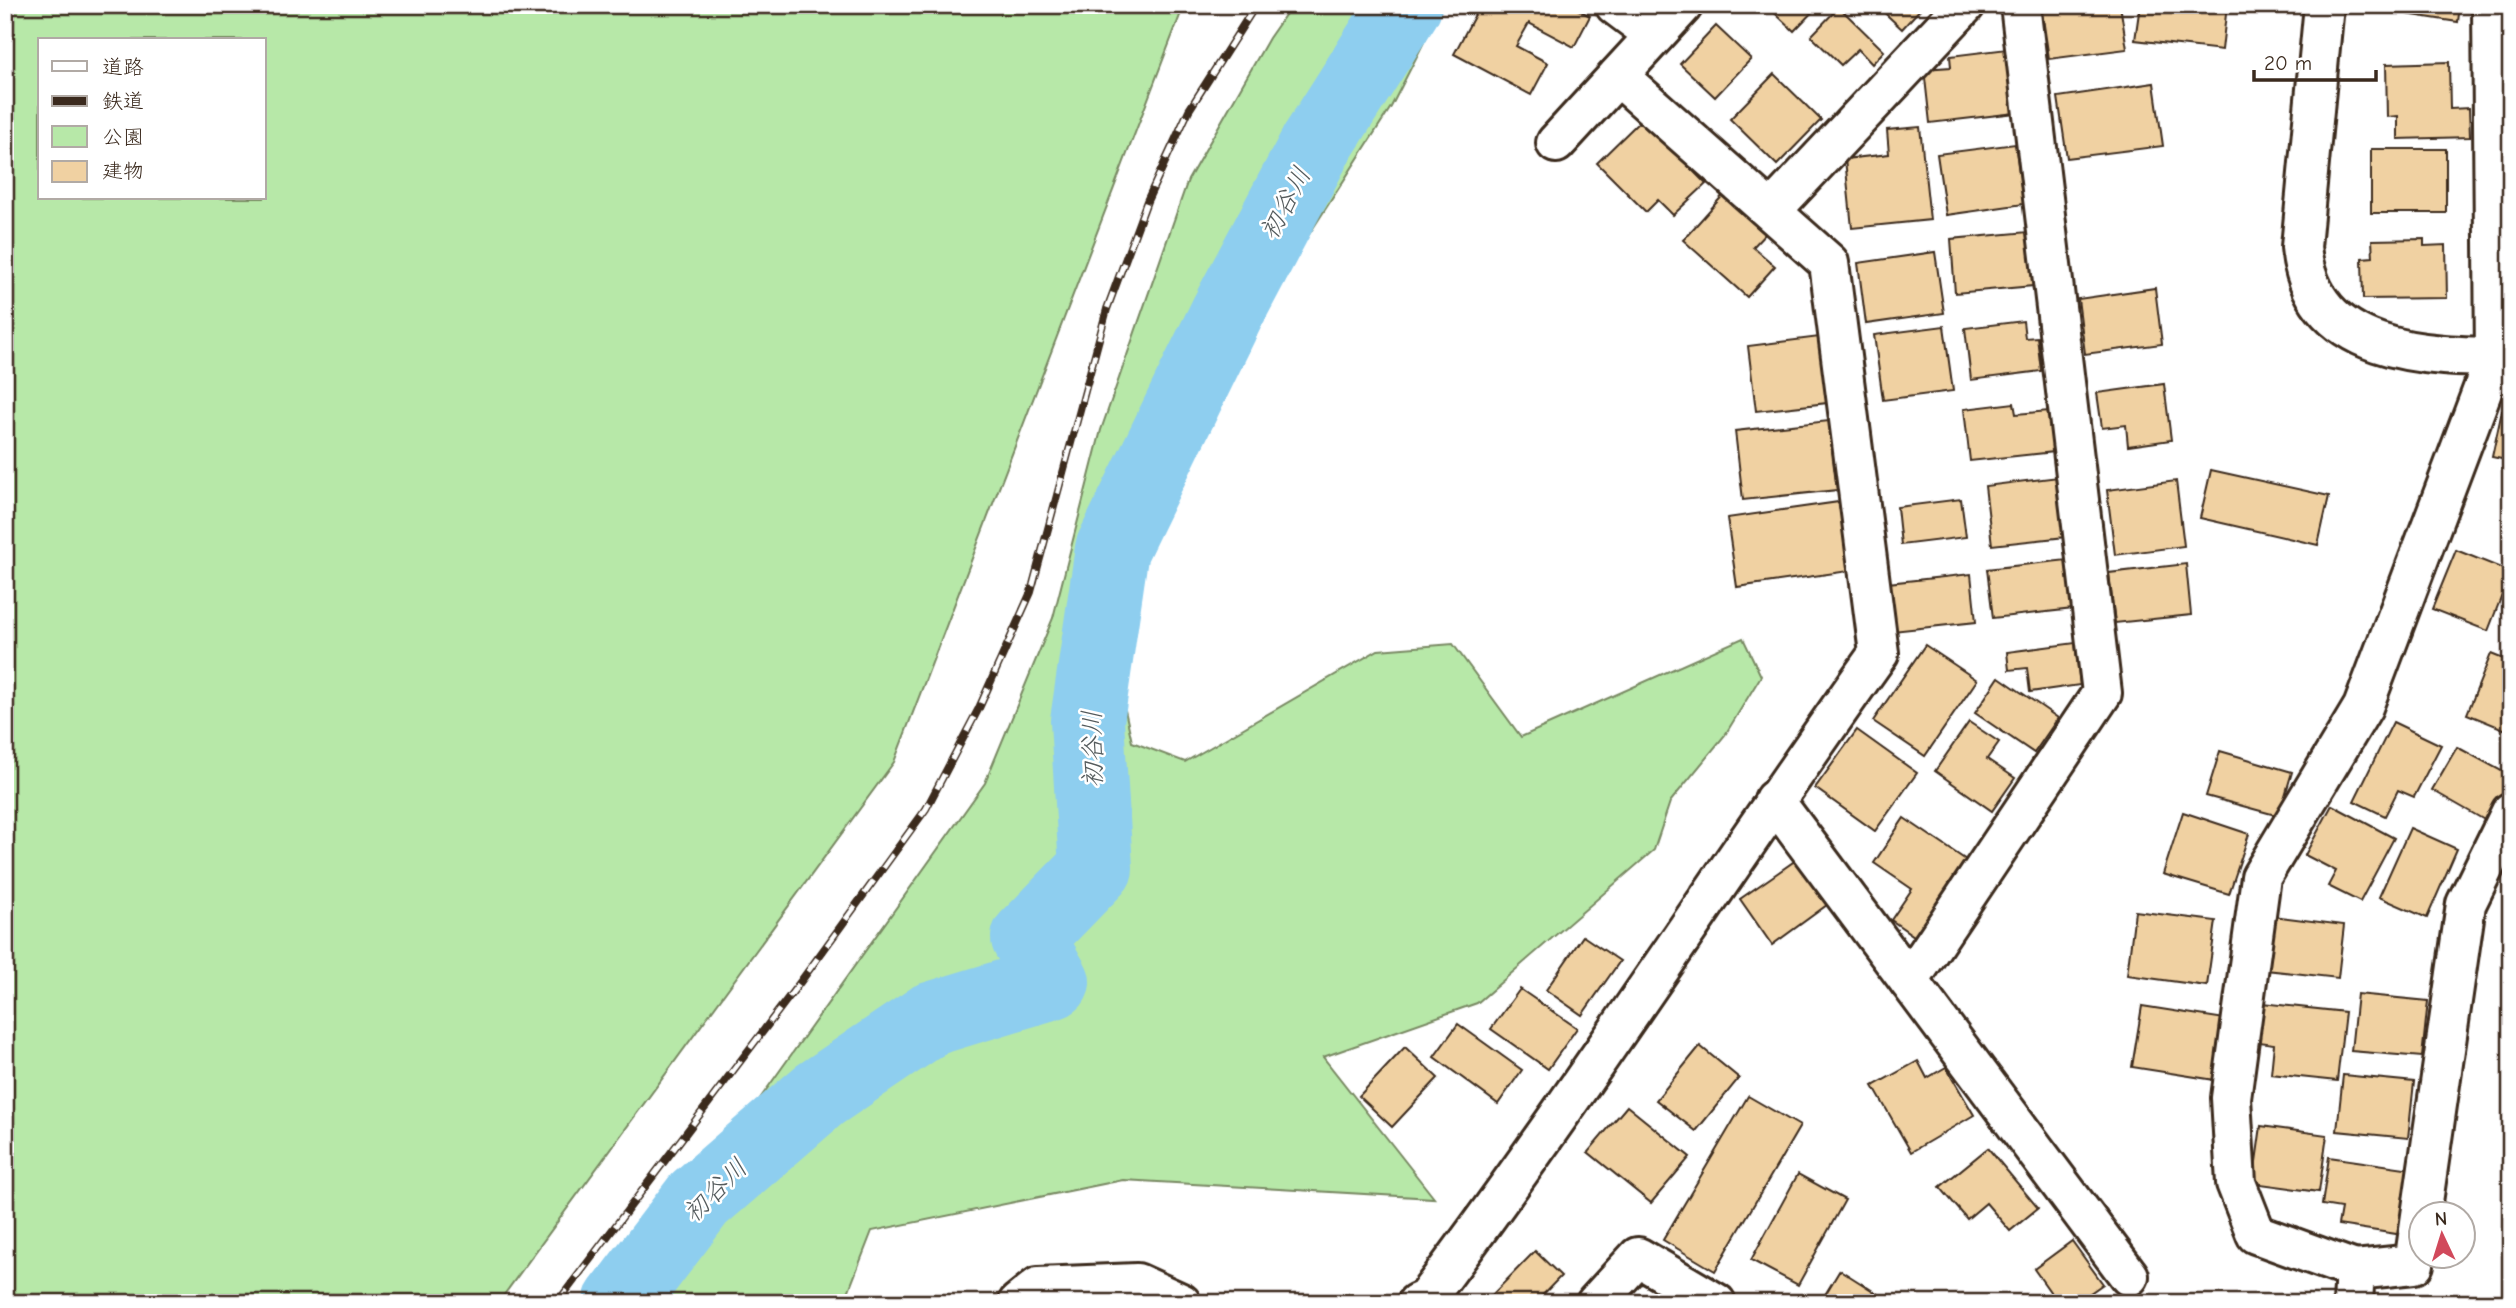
<svg xmlns="http://www.w3.org/2000/svg" width="2516" height="1308" font-family="'Comic Neue','Klee One',sans-serif">
  <rect width="100%" height="100%" fill="#fff"/>
  <filter id="ink" filterUnits="userSpaceOnUse"><feTurbulence type="fractalNoise" baseFrequency=".0143" numOctaves="2"/><feDisplacementMap in="SourceGraphic" scale="14" xChannelSelector="R" yChannelSelector="G"/><feConvolveMatrix kernelMatrix="1 2 1 2 8 2 1 2 1" color-interpolation-filters="sRGB"/></filter>
  <g filter="url(#ink)">
    <g fill="#b7e8a8" stroke="#798963" stroke-width="2" fill-rule="evenodd">
      <path d="M5,5H1184L894,762L498,1303H5ZM40,40H264V198H40Z"/>
      <polygon points="1292,5 1443,5 1391,107 1283,275 1207,382 1135,541 1113,655 1132,742 1185,762 1378,650 1453,644 1521,737 1743,638 1761,676 1725,735 1670,802 1654,850 1477,1003 1323,1057 1434,1198 1123,1180 872,1231 844,1303 604,1303 699,1184 985,783 1053,618 1101,430 1188,180 1269,38"/>
    </g>
    <g fill="none" stroke-linecap="round" stroke-linejoin="round">
      <polyline stroke="#8eceef" stroke-width="74" points="620,1303 699,1199 819,1095 931,1019 1053,982 1028,938 1096,868 1087,721 1112,549 1227,313 1316,145 1405,5"/>
    </g>
    <g fill="#f0d1a2" stroke="#3b2a1e" stroke-width="2">
      <polygon points="1480,5 1570,5 1590,16 1574,47 1529,23 1516,46 1548,63 1531,95 1454,54"/>
      <polygon points="1766,5 1819,5 1794,31"/>
      <polygon points="1876,5 1924,5 1902,29"/>
      <polygon points="2041,5 2120,5 2127,49 2049,59"/>
      <polygon points="2140,5 2227,5 2222,50 2135,40"/>
      <polygon points="2401,5 2460,5 2458,22 2399,13"/>
      <polygon points="1839,7 1884,51 1872,64 1858,49 1841,65 1811,36"/>
      <polygon points="1716,26 1751,59 1715,97 1680,64"/>
      <polygon points="2007,49 2015,113 1930,123 1924,69 1951,67 1950,56"/>
      <polygon points="2449,62 2450,109 2469,108 2470,137 2398,139 2398,116 2387,117 2386,64"/>
      <polygon points="1774,74 1821,120 1777,165 1730,119"/>
      <polygon points="2154,83 2163,146 2067,158 2058,97"/>
      <polygon points="1642,119 1706,184 1673,215 1658,200 1646,212 1597,163"/>
      <polygon points="1920,127 1930,220 1852,228 1845,159 1889,154 1887,130"/>
      <polygon points="2015,144 2024,204 1946,215 1937,154"/>
      <rect x="2371" y="149" width="75" height="64"/>
      <polygon points="1725,193 1768,231 1753,247 1775,266 1747,297 1683,240"/>
      <polygon points="2028,232 2033,286 1955,293 1951,239"/>
      <polygon points="2424,239 2424,246 2446,245 2447,298 2363,299 2362,258 2373,257 2372,240"/>
      <polygon points="1935,252 1944,313 1866,324 1858,263"/>
      <polygon points="2155,288 2162,344 2085,354 2078,299"/>
      <polygon points="2023,321 2025,338 2037,337 2041,371 1971,380 1965,328"/>
      <polygon points="1944,326 1953,391 1883,400 1874,335"/>
      <polygon points="1819,337 1827,403 1756,411 1748,346"/>
      <polygon points="2164,384 2171,440 2128,446 2126,425 2102,428 2097,393"/>
      <polygon points="2014,403 2016,414 2049,411 2054,452 1970,461 1964,409"/>
      <polygon points="2502,411 2511,413 2511,461 2492,457"/>
      <polygon points="1829,421 1837,490 1743,500 1735,431"/>
      <polygon points="2211,470 2329,496 2318,545 2200,518"/>
      <polygon points="2058,477 2065,537 1992,545 1985,486"/>
      <polygon points="2176,481 2184,546 2115,555 2107,490"/>
      <polygon points="1961,499 1966,537 1901,545 1897,507"/>
      <polygon points="1839,502 1849,571 1737,587 1727,518"/>
      <polygon points="2456,550 2511,572 2488,631 2432,609"/>
      <polygon points="2067,560 2073,609 1993,618 1987,569"/>
      <polygon points="2186,564 2191,615 2115,623 2109,573"/>
      <polygon points="1971,574 1976,622 1893,631 1888,583"/>
      <polygon points="2075,643 2080,685 2030,692 2027,668 2009,670 2007,652"/>
      <polygon points="1925,645 1977,680 1925,756 1873,721"/>
      <polygon points="2491,654 2511,662 2511,732 2467,714"/>
      <polygon points="1999,677 2058,718 2034,753 1975,713"/>
      <polygon points="1969,722 1999,742 1987,759 2015,778 1992,811 1935,771"/>
      <polygon points="2393,722 2441,745 2414,797 2398,790 2385,816 2354,801"/>
      <polygon points="1857,730 1917,773 1875,831 1815,788"/>
      <polygon points="2457,747 2511,776 2511,782 2488,822 2432,790"/>
      <polygon points="2220,751 2292,772 2279,816 2206,796"/>
      <polygon points="2332,805 2394,838 2360,902 2328,886 2336,871 2305,855"/>
      <polygon points="2183,812 2249,834 2229,894 2163,874"/>
      <polygon points="1904,818 1969,862 1917,938 1891,920 1912,889 1874,863"/>
      <polygon points="2410,828 2457,849 2427,918 2379,897"/>
      <polygon points="1799,858 1831,902 1772,945 1740,899"/>
      <polygon points="2135,911 2216,921 2207,986 2127,975"/>
      <polygon points="2273,916 2344,925 2338,978 2266,970"/>
      <polygon points="1583,936 1620,961 1582,1015 1546,990"/>
      <polygon points="1520,989 1577,1028 1548,1069 1491,1029"/>
      <polygon points="2357,994 2428,1001 2422,1057 2351,1051"/>
      <polygon points="2262,1003 2345,1012 2337,1081 2271,1074 2274,1044 2258,1042"/>
      <polygon points="2142,1006 2225,1019 2215,1080 2132,1067"/>
      <polygon points="1458,1024 1522,1070 1498,1104 1434,1057"/>
      <polygon points="1700,1046 1739,1078 1696,1131 1656,1100"/>
      <polygon points="1405,1047 1438,1078 1392,1127 1359,1096"/>
      <polygon points="1918,1061 1927,1078 1946,1067 1974,1115 1911,1152 1873,1086"/>
      <polygon points="2343,1075 2414,1082 2408,1138 2337,1131"/>
      <polygon points="1748,1096 1800,1126 1715,1271 1663,1240"/>
      <polygon points="1627,1106 1690,1157 1651,1203 1588,1152"/>
      <polygon points="2261,1126 2327,1135 2319,1192 2253,1183"/>
      <polygon points="1988,1148 2038,1208 2010,1231 1986,1203 1967,1219 1940,1187"/>
      <polygon points="2329,1157 2412,1169 2403,1235 2338,1225 2341,1208 2322,1205"/>
      <polygon points="1798,1174 1845,1200 1798,1285 1751,1260"/>
      <polygon points="2072,1241 2103,1284 2076,1303 2058,1303 2034,1269"/>
      <polygon points="1535,1251 1561,1276 1535,1303 1491,1303 1488,1299"/>
      <polygon points="1840,1270 1881,1296 1891,1303 1820,1303"/>
    </g>
    <g fill="none" stroke-linecap="round" stroke-linejoin="round">
      <g stroke="#3b2a1e" stroke-width="44">
        <g id="minor">
          <polyline points="1615,5 1655,35"/>
          <path d="M2324,5L2301,247C2312,355 2425,357 2511,357"/>
          <polyline points="1556,143 1683,5"/>
          <polyline points="1771,211 1965,5"/>
          <polyline points="1774,800 2129,1276"/>
          <polyline points="1909,981 2102,693 2020,5"/>
          <polyline points="2355,1270 2256,1234 2236,1183 2231,1098 2261,877 2363,707 2495,357 2492,5"/>
          <polyline points="1018,1303 1038,1287 1137,1283 1181,1303"/>
          <path d="M1417,1303L1426,1299C1584,1089 1726,867 1879,653L1829,263L1618,76"/>
          <polyline points="1596,1303 1638,1257 1716,1303"/>
          <polyline points="2353,1303 2355,1270 2414,1264 2466,904 2511,812"/>
        </g>
      </g>
      <use href="#minor" stroke="#fff" stroke-width="38"/>
      <g stroke="#3b2a1e" stroke-width="8">
        <polyline id="rail" points="557,1303 801,981 926,809 979,708 1031,592 1107,309 1147,201 1189,110 1256,5"/>
      </g>
      <use href="#rail" stroke="#fff" stroke-width="5" stroke-dasharray="16" stroke-linecap="butt"/>
    </g>
  </g>
  <g text-anchor="middle" stroke-width="5" stroke-linejoin="round" paint-order="stroke">
    <g font-size="26" font-style="italic" fill="#545b5d" stroke="#fff">
      <text transform="translate(1285 203) rotate(-62)" y="9">初谷川</text>
      <text transform="translate(1092 749) rotate(-91)" y="9">初谷川</text>
      <text transform="translate(715 1190) rotate(-45)" y="9">初谷川</text>
    </g>
  </g>
  <rect width="2516" height="1308" fill="none" stroke="#fff" stroke-width="28"/>
  <rect x="14" y="14" width="2488" height="1280" fill="none" stroke="#3b2a1e" stroke-width="2.5" filter="url(#ink)"/>
  <rect x="38" y="38" width="228" height="161" fill="#ffffff" stroke="#b1aaa5" stroke-width="2"/>
  <rect x="52" y="61" width="35" height="10" fill="#ffffff" stroke="#b1aaa5" stroke-width="2"/>
  <text x="102" y="74" font-size="21" fill="#3b2a1e">道路</text>
  <rect x="52" y="96" width="35" height="10" fill="#3b2a1e" stroke="#b1aaa5" stroke-width="2"/>
  <text x="102" y="108" font-size="21" fill="#3b2a1e">鉄道</text>
  <rect x="52" y="126" width="35" height="21" fill="#b7e8a8" stroke="#b1aaa5" stroke-width="2"/>
  <text x="102" y="144" font-size="21" fill="#3b2a1e">公園</text>
  <rect x="52" y="161" width="35" height="21" fill="#f0d1a2" stroke="#b1aaa5" stroke-width="2"/>
  <text x="102" y="178" font-size="21" fill="#3b2a1e">建物</text>
  <g transform="translate(2442 1235) rotate(356)"><circle r="33" fill="#ffffff" stroke="#b1aaa5" stroke-width="2"/>
  <path d="M0-5L12 26L0 18L-12 26Z" fill="#d1495b"/>
  <text y="-10" font-size="19" font-weight="bold" text-anchor="middle" fill="#3b2a1e">N</text>
  </g>
  <path d="M2254 70v10h122v-10" fill="none" stroke="#3b2a1e" stroke-width="3.5"/>
  <text x="2264" y="70" font-size="21" fill="#3b2a1e" stroke="#ffffff" stroke-width="5" paint-order="stroke">20 m</text>
</svg>
